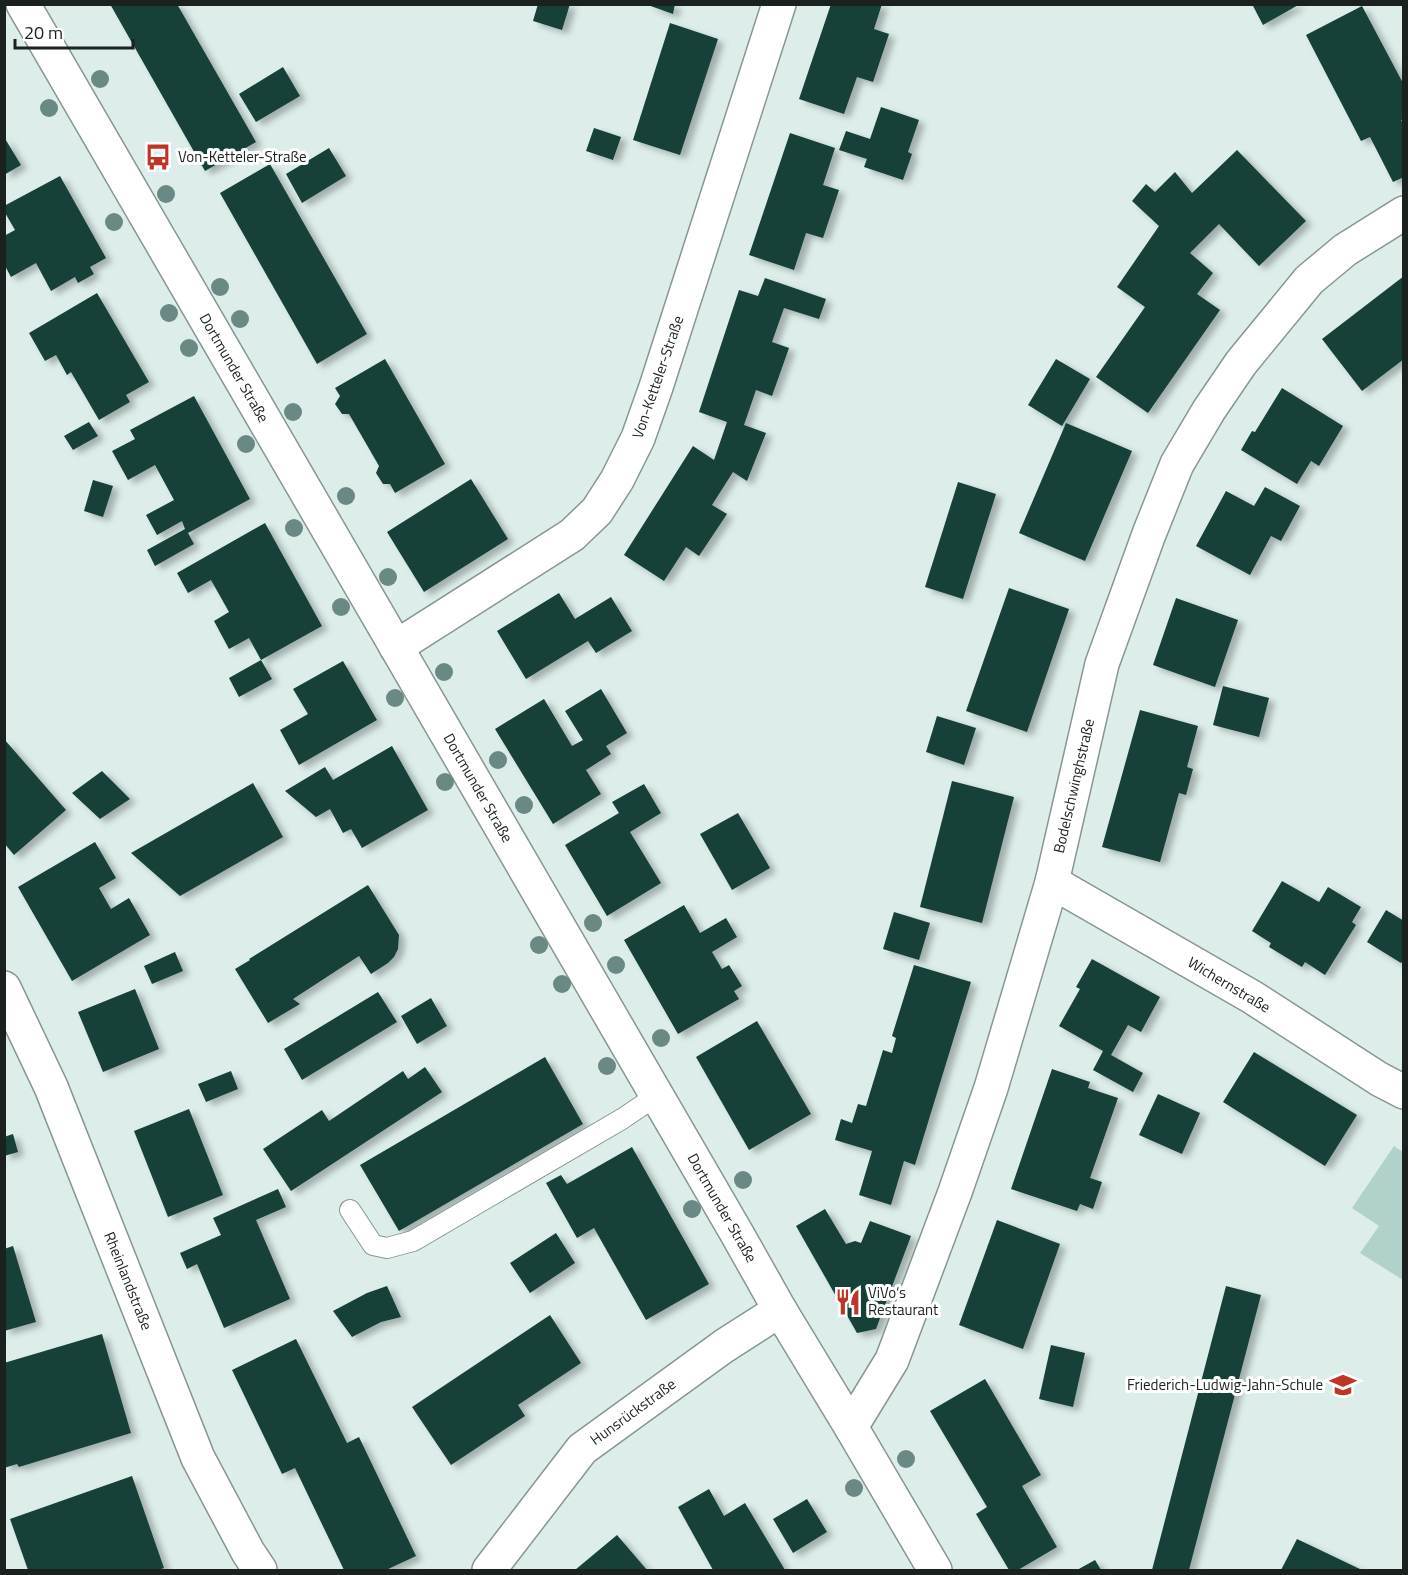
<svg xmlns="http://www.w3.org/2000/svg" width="1408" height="1575" font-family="'Titillium Web',sans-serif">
  <defs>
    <filter id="shadow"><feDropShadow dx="6" dy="4" stdDeviation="3" flood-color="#0004"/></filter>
  </defs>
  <rect width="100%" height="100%" fill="#ddeeea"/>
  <polygon fill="#b1d2ca" points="1394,1146 1403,1152 1403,1280 1360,1253 1379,1226 1352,1208"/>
  <g fill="#144038" filter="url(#shadow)">
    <polygon points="110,4 177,4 256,142 205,171"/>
    <polygon points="538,4 570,4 562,30 533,21"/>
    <polygon points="645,4 675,4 673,14"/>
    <polygon points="831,4 882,4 874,29 889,34 873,82 857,77 844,114 799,99"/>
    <polygon points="1252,4 1300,4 1263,25"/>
    <polygon points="1362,6 1404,85 1404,119 1401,120 1404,125 1404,177 1393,182 1370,137 1361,141 1306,35"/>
    <polygon points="670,23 718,39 680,155 633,140"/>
    <polygon points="283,67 300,96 256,122 239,94"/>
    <polygon points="881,107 919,120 908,152 912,154 903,180 864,167 867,159 839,150 846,131 870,139"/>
    <polygon points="594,128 621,137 613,160 586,151"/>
    <polygon points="790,133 835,148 823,185 839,190 823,238 806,233 794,270 749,255"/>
    <polygon points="4,137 21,165 4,175"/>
    <polygon points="329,148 346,176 302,203 286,174"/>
    <polygon points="1237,150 1306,221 1259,266 1219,224 1190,253 1213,273 1197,294 1220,310 1148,413 1096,377 1145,307 1117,287 1159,226 1132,201 1146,184 1155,192 1175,172 1192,193"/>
    <polygon points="270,164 367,334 317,364 220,193"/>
    <polygon points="60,176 106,258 90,267 94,274 78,283 75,277 51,291 36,263 11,277 4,264 4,236 15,230 4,211 4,206"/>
    <polygon points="1404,276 1404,359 1362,391 1322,339"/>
    <polygon points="765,278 826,299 819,319 784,308 772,342 789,348 772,396 756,390 744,425 766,433 747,481 733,472 712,505 727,514 699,556 686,547 664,581 624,555 693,446 714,460 727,422 699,412 739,290 758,296"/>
    <polygon points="97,293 149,382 126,395 130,402 99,420 71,372 67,375 56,355 45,361 29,333"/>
    <polygon points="385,359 445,464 395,493 390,484 383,484 376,473 379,466 349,414 342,414 335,404 340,396 335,388"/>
    <polygon points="1056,359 1090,379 1062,426 1028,405"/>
    <polygon points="1282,388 1343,426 1319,466 1311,461 1297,484 1241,450 1252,431 1255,432"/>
    <polygon points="194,396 250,499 188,533 194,544 155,566 147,550 185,529 182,521 157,535 146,515 174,500 155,465 128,480 112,451 135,439 130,430"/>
    <polygon points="89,422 98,436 73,450 64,436"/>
    <polygon points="1066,423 1132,451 1085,561 1019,533"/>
    <polygon points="471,479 508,539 424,592 387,532"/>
    <polygon points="93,480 113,486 103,517 84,511"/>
    <polygon points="958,482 996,494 963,599 925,587"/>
    <polygon points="1265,487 1300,506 1281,541 1271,536 1250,575 1196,546 1226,491 1254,506"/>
    <polygon points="265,523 322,626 261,660 249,638 229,649 214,621 229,612 211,580 188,593 177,573"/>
    <polygon points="1009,588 1069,609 1027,732 966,711"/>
    <polygon points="559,593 575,619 611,597 632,631 596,653 588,641 526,679 497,631"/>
    <polygon points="1176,598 1238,620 1215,687 1153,665"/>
    <polygon points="261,660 272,679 239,697 229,678"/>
    <polygon points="343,661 377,720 299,765 280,730 308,714 293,689"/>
    <polygon points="1223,686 1269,698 1259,737 1213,725"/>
    <polygon points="601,689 627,733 606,746 611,754 586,770 601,794 553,824 495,729 544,699 572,746 583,740 565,711"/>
    <polygon points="1140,710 1198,726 1187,767 1193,769 1186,795 1179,793 1160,862 1102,847"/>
    <polygon points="937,716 976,728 964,765 926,752"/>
    <polygon points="4,739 66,810 14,855 4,843"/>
    <polygon points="392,746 428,810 362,848 351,829 343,833 330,809 316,817 285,791 325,767 333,780"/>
    <polygon points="102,771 130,799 100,819 72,793"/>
    <polygon points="952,781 1014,797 982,923 920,907"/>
    <polygon points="253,783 283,837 180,896 131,853"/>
    <polygon points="644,784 661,813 630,832 661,883 607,916 565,845 619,813 612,802"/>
    <polygon points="738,813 770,868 732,890 700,834"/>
    <polygon points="95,842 116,878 99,888 111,909 129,898 150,935 72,981 18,887"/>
    <polygon points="1282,881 1319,902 1328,887 1361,907 1352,922 1356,925 1325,975 1305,962 1302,967 1269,947 1271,943 1252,931"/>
    <polygon points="368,885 399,935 398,949 394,957 388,963 371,974 359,956 293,999 300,1004 268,1023 235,969 250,960 249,959"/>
    <polygon points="684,905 700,933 726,918 737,937 712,952 722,969 729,965 742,986 734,991 739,999 678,1034 624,940"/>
    <polygon points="1386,910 1404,921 1404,959 1401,963 1367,942"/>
    <polygon points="894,912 930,923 919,960 883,949"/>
    <polygon points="175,952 183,971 152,984 144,966"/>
    <polygon points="1092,959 1160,997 1141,1032 1128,1025 1111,1055 1143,1073 1133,1092 1093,1070 1103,1051 1059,1026 1080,989 1076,987"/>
    <polygon points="914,965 971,982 915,1165 904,1161 891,1205 859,1195 872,1151 835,1140 841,1119 852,1123 858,1104 866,1106 883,1050 892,1053 896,1038 892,1036"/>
    <polygon points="135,989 159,1049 103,1072 78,1012"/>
    <polygon points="378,992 397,1022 302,1080 284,1049"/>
    <polygon points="431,998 447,1026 417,1044 401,1016"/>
    <polygon points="757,1021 811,1114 749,1150 696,1057"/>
    <polygon points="1254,1052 1357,1115 1325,1166 1223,1102"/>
    <polygon points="545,1057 583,1124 399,1231 360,1165"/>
    <polygon points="425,1067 442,1092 291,1191 263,1149 322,1110 329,1121 403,1071 408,1079"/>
    <polygon points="1052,1069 1090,1082 1088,1088 1118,1098 1090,1178 1102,1182 1093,1209 1080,1204 1077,1211 1011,1189"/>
    <polygon points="231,1071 238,1089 206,1102 198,1084"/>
    <polygon points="1158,1094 1200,1113 1182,1154 1139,1135"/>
    <polygon points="189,1109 223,1195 168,1217 134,1131"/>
    <polygon points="13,1134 18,1152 4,1156 4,1137"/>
    <polygon points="632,1147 709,1284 646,1320 594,1228 577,1238 546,1183 561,1175 567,1184"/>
    <polygon points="278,1189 286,1207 256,1220 290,1299 224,1328 197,1264 187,1269 180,1253 221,1235 213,1218"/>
    <polygon points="825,1209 846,1244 855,1241 861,1243 870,1221 911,1236 876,1329 857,1333 796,1226"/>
    <polygon points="997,1220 1060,1244 1023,1349 959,1325"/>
    <polygon points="556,1233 575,1263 530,1293 510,1263"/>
    <polygon points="13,1246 36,1322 4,1331 4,1249"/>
    <polygon points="387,1286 401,1317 381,1322 352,1337 333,1311 367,1293"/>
    <polygon points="1226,1286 1261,1295 1189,1570 1152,1570"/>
    <polygon points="550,1315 581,1363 518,1405 525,1416 451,1465 412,1407"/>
    <polygon points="102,1334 131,1433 19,1467 17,1464 4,1468 4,1363"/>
    <polygon points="296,1339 347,1443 359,1437 416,1556 386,1570 344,1570 295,1468 282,1474 232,1370"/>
    <polygon points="1051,1345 1085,1353 1073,1407 1039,1399"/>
    <polygon points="985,1379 1041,1475 1022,1486 1057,1547 1018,1570 1009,1570 976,1514 987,1507 930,1411"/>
    <polygon points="132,1476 164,1568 158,1570 28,1570 10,1519"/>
    <polygon points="709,1489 724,1516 745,1503 785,1570 713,1570 678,1507"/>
    <polygon points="807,1499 827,1532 793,1553 773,1519"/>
    <polygon points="617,1535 647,1570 575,1570"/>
    <polygon points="1297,1539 1362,1570 1281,1570"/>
    <polygon points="1095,1560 1101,1570 1077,1570"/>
  </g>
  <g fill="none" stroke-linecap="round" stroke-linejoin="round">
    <g stroke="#879693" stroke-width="22">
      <polyline id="lane" points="350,1210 373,1245 387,1248 413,1241 622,1119 656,1096"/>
    </g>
    <g stroke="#879693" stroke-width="36">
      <g id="street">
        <polyline points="396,647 572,535 597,511 617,480 638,438 656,387 779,4"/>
        <polyline points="1052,882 1252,997 1379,1079 1404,1092"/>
        <polyline points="4,988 51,1087 198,1458 248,1552 260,1570"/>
        <polyline points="851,1427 892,1360 955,1192 991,1088 1052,882 1102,664 1149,534 1177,464 1209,410 1241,363 1309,280 1345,250 1404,213"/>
        <polyline points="489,1570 582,1449 724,1346 780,1310"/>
      </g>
    </g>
    <g stroke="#879693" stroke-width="36">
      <polyline id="secondary" points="23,4 736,1232 780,1310 851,1427 935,1570"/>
    </g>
    <use href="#lane" stroke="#fff" stroke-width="20"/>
    <use href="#street" stroke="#fff" stroke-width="33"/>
    <use href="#secondary" stroke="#fff" stroke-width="33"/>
  </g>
  <g fill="#6a8984">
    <circle cx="100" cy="79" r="9"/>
    <circle cx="49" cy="108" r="9"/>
    <circle cx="166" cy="194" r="9"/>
    <circle cx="114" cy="222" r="9"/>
    <circle cx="220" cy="287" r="9"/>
    <circle cx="169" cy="313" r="9"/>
    <circle cx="240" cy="319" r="9"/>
    <circle cx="189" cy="348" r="9"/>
    <circle cx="293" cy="412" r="9"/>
    <circle cx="246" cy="444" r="9"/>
    <circle cx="346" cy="496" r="9"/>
    <circle cx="294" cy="528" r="9"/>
    <circle cx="388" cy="577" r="9"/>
    <circle cx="341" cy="607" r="9"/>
    <circle cx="444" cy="672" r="9"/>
    <circle cx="395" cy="698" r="9"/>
    <circle cx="498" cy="760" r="9"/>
    <circle cx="445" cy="782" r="9"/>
    <circle cx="524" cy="805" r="9"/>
    <circle cx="593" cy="923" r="9"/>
    <circle cx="539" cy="945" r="9"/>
    <circle cx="616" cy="965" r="9"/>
    <circle cx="562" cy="984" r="9"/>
    <circle cx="661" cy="1038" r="9"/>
    <circle cx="607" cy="1066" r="9"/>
    <circle cx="743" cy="1180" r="9"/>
    <circle cx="692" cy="1209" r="9"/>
    <circle cx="906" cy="1459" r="9"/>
    <circle cx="854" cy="1488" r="9"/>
  </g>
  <defs>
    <g id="bus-bare" transform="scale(2.07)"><path d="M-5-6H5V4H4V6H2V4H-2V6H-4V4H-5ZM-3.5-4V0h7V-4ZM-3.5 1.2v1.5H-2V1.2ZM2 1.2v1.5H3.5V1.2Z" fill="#c03425" stroke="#fff" stroke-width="2.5" paint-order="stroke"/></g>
    <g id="restaurant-bare" transform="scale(2.07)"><path d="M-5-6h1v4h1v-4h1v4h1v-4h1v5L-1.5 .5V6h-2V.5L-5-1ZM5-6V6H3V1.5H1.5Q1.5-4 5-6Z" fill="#c03425" stroke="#fff" stroke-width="2.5" paint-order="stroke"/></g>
    <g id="school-bare" transform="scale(2.07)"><path d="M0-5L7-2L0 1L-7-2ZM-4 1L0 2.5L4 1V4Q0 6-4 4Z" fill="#c03425" stroke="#fff" stroke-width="2.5" paint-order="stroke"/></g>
  </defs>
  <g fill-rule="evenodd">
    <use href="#bus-bare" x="158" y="157"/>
    <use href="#restaurant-bare" x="848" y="1302"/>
    <use href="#school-bare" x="1343" y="1385"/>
  </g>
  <g text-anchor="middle" stroke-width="6" stroke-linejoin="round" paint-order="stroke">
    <g font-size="15" fill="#1a211f" stroke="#fff" text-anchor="start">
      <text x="178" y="162">Von-Ketteler-Straße</text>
      <text x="868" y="1298">ViVo‘s<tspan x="868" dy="17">Restaurant</tspan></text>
      <text x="1323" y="1390" text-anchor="end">Friederich-Ludwig-Jahn-Schule</text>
    </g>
    <g font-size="15" fill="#1a211f" stroke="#fff">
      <text transform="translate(234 368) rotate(60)" y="5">Dortmunder Straße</text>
      <text transform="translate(658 377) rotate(-71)" y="5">Von-Ketteler-Straße</text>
      <text transform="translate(1074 786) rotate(-77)" y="5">Bodelschwinghstraße</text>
      <text transform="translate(478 788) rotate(60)" y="5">Dortmunder Straße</text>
      <text transform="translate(1229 985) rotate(31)" y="5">Wichernstraße</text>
      <text transform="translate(722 1208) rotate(60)" y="5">Dortmunder Straße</text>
      <text transform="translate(128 1281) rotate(68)" y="5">Rheinlandstraße</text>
      <text transform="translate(633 1412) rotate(-36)" y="5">Hunsrückstraße</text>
    </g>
  </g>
  <rect width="1408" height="1575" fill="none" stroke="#1a211f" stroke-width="12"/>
  <path d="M15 39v9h118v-9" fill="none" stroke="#1a211f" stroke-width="3"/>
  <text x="24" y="39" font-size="18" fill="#1a211f" stroke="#ffffff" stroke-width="4.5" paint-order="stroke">20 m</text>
</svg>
